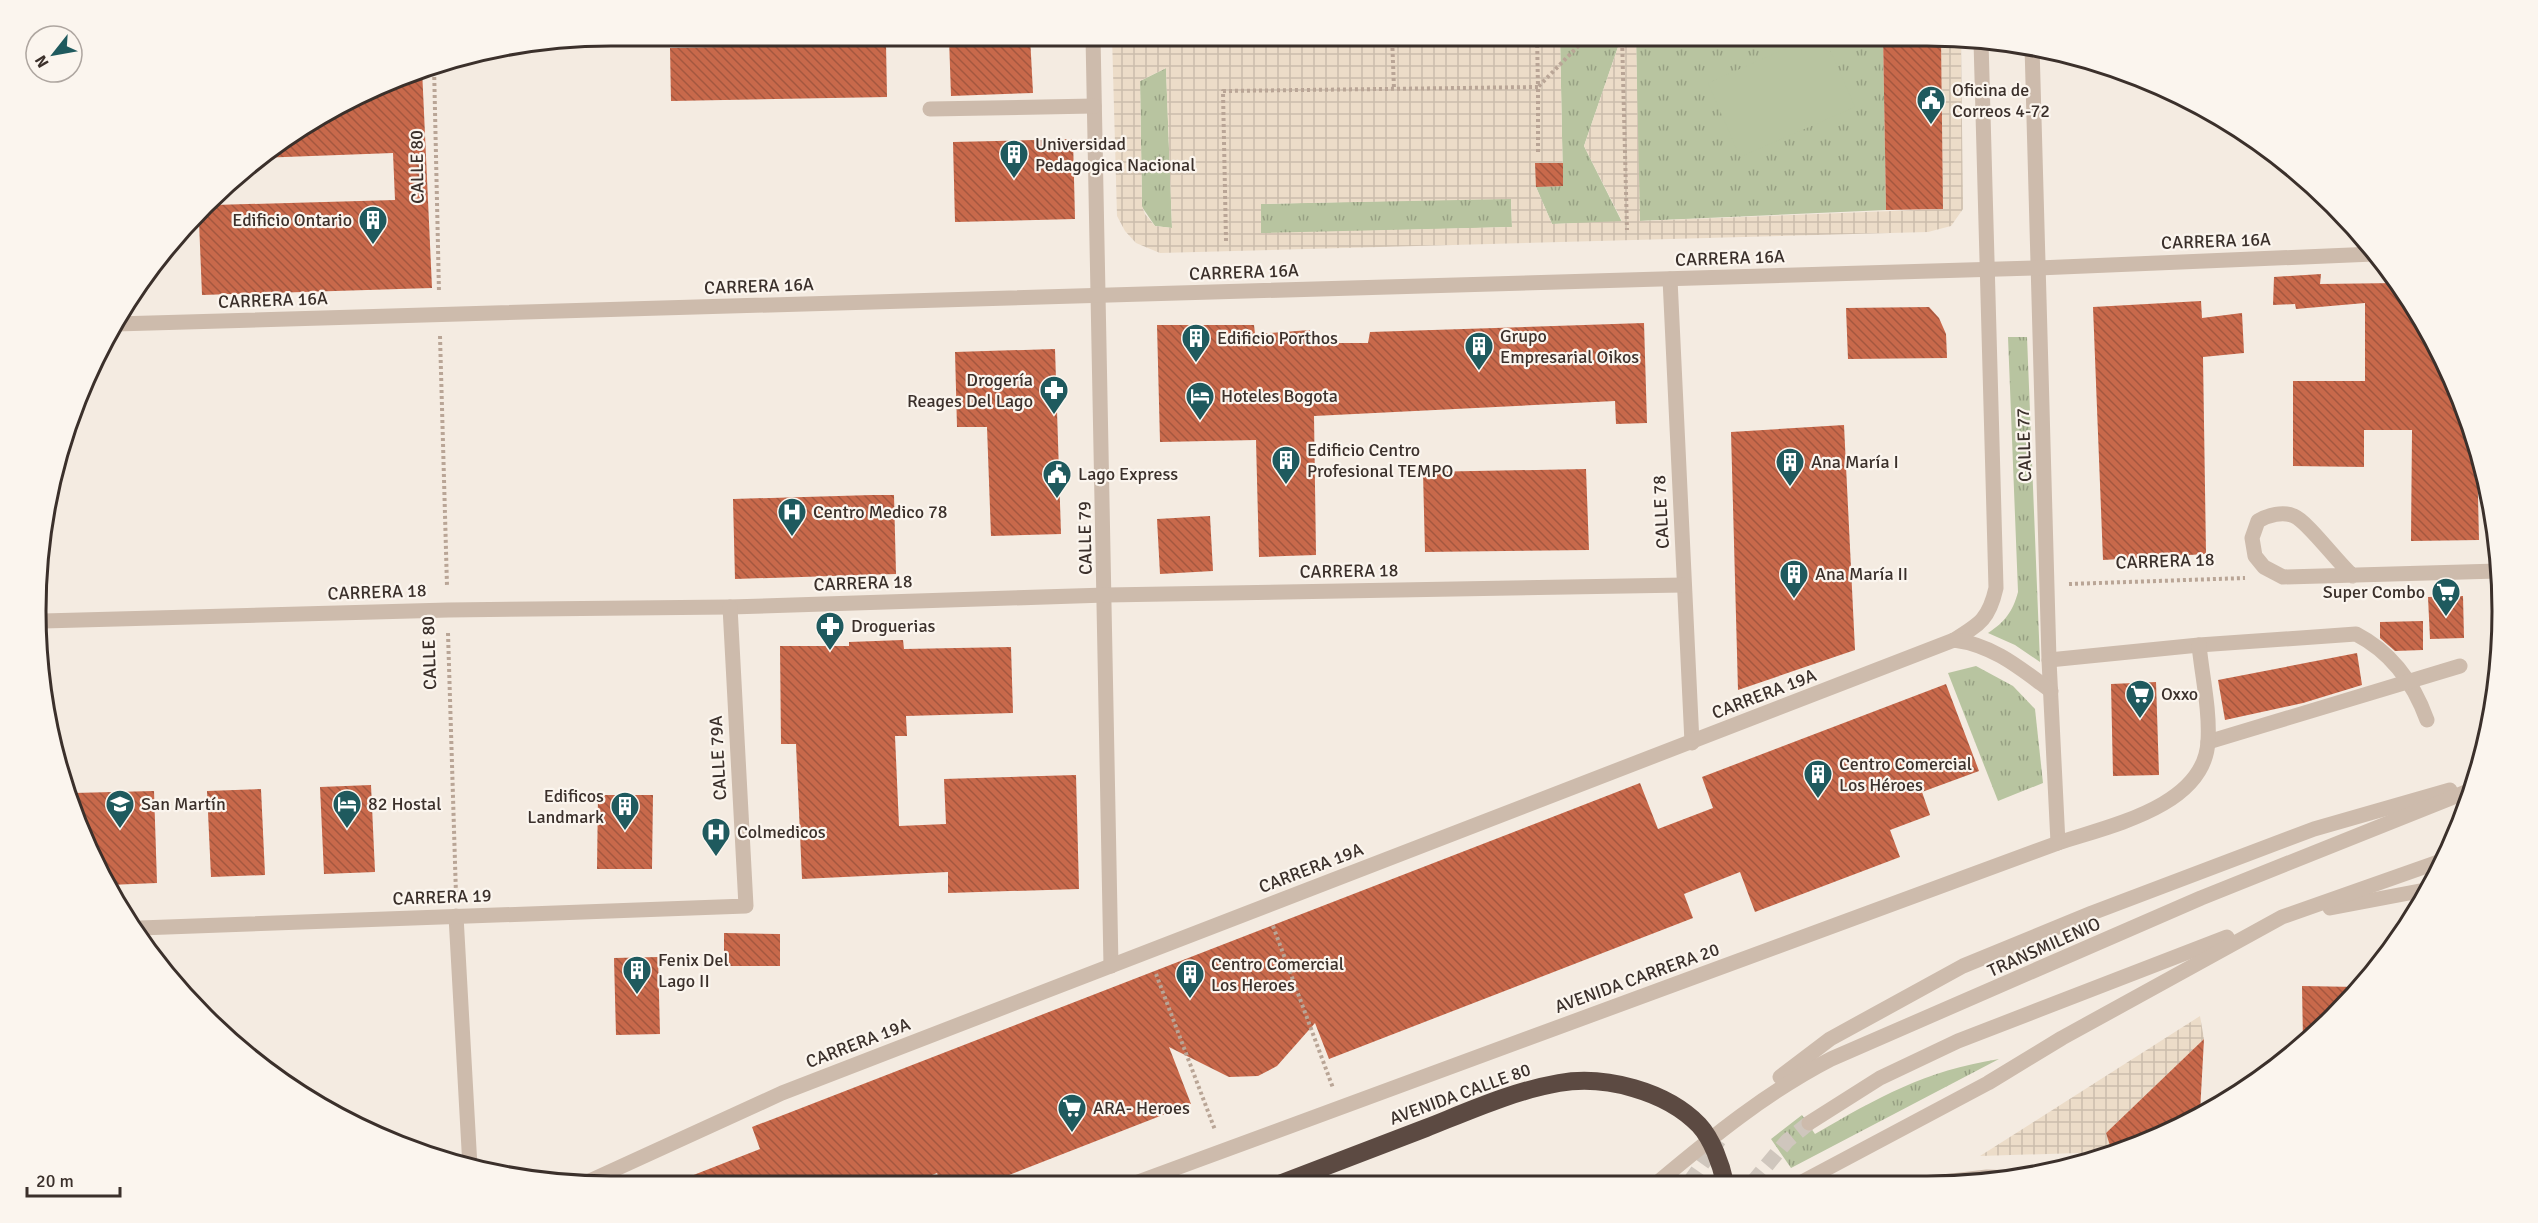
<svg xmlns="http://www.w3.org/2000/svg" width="2538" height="1223" font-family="Signika,sans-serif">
  <defs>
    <pattern id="grass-tufts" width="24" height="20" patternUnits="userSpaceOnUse" patternTransform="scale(1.5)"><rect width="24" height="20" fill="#b8c4a0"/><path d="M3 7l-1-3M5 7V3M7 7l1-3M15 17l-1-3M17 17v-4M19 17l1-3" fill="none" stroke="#97a083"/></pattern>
    <pattern id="plaza-grid" width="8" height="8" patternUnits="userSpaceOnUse" patternTransform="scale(1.5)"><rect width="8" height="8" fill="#ecdcc8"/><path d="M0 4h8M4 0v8" fill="none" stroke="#cbbdac"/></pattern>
    <pattern id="building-back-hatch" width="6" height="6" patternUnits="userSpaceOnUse" patternTransform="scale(1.5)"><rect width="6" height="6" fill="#c8694b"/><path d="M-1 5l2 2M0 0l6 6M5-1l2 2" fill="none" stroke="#a4573f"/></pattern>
  </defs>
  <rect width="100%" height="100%" fill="#f4ebe1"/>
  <g fill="url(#grass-tufts)">
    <polygon points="1560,36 1617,36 1619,44 1584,146 1622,222 1552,224 1536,187 1563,186"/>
    <polygon points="1636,36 1883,36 1886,210 1639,221"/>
    <polygon points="1166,68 1172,228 1155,226 1142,207 1140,81"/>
    <polygon points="1511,198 1512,227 1261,234 1260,204"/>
    <path d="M2008,337H2027L2040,662L2015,645L1988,633C2005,622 2013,611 2018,592Z"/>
    <polygon points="1976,666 2013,686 2035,709 2043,783 1998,801 1948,673"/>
    <path d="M1999,1059L1791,1168L1771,1139L1802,1115L1815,1134C1879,1097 1924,1071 1999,1059Z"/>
  </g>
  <polygon fill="#b8c4a0" points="1815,36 1824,36 1855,107 1740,157 1708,83"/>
  <g fill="url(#plaza-grid)" fill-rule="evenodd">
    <path d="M1112,36H1560L1563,186L1536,187L1552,224L1622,221L1584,146L1619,44L1617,36H1636L1640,221L1943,209L1941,37L1961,39L1963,209L1951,226L1928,232L1160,253L1136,243L1125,231L1117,216ZM1166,68V69L1172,228L1155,226L1145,214L1142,206L1140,81ZM1511,199L1512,227L1261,233V204Z"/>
    <polygon points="2200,1016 2204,1039 2106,1133 2112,1152 1980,1156"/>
  </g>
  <g fill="url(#building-back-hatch)">
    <polygon points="1030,36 1033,93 951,96 949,38"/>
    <polygon points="1883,36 1941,37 1943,209 1886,210"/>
    <polygon points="886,44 887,97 671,101 670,48"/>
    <polygon points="422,69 432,288 202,295 199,221 214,205 395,200 393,153 258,158"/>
    <polygon points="1073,139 1075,219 955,222 953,142"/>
    <polygon points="1535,163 1563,163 1563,186 1536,187"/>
    <polygon points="2321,274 2320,284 2398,283 2405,292 2458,392 2477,454 2479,540 2411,541 2412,430 2364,430 2364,467 2293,466 2293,381 2365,381 2365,303 2296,309 2295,304 2273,305 2274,277"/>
    <polygon points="2201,301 2202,318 2242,313 2244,353 2203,357 2206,554 2103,560 2093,307"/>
    <polygon points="1929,307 1939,318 1946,334 1947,358 1848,359 1846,308"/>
    <polygon points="1644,323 1647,423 1616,424 1615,401 1314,416 1316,555 1259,557 1256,440 1160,442 1157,325 1254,325 1255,334 1310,330 1311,343 1368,343 1370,332"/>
    <polygon points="1055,349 1061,534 991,536 987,427 957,427 955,352"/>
    <polygon points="1844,425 1855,650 1738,690 1731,432"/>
    <polygon points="1586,469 1589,550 1425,552 1423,472"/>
    <polygon points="872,495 894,495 896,574 735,579 733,499"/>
    <polygon points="1210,516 1213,571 1160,574 1157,519"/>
    <polygon points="2463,596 2464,638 2430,639 2428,597"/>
    <polygon points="2423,621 2423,650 2395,651 2380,638 2380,622"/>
    <polygon points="903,640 904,649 1011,647 1013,713 906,716 907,736 895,736 899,826 946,824 944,779 1076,775 1079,889 948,893 948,872 802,879 796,744 781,744 780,646 849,646 849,642"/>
    <polygon points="2357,653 2362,685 2303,703 2225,720 2218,680"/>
    <polygon points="2156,682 2159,775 2113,776 2111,684"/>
    <polygon points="1946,684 1979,771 1922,792 1930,815 1890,830 1900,857 1755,912 1740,872 1684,894 1693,918 1329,1059 1315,1023 1277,1066 1258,1076 1229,1077 1169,1047 1191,1104 981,1186 942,1186 937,1173 905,1186 668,1187 668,1185 760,1149 752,1127 1640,783 1658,829 1713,808 1702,777"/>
    <polygon points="371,785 375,872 324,874 320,787"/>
    <polygon points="261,789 265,875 211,877 207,791"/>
    <polygon points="154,791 157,883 109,885 96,866 73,793"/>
    <polygon points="598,795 653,795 652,869 597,869"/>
    <polygon points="724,933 780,934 780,966 724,966"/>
    <polygon points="658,957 660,1034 616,1035 614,958"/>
    <polygon points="2302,986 2358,987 2303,1042"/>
    <polygon points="2204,1039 2200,1112 2147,1143 2112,1152 2106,1133"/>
  </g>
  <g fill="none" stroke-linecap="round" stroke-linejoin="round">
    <g stroke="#cfc6bd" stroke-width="15" stroke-dasharray="15 8" stroke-linecap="butt">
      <polyline points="1689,1183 1719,1140"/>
      <polyline points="1752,1183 1787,1141 1809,1123"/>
    </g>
    <g stroke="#b9a596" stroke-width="4" stroke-dasharray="3 3" stroke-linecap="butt">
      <polyline points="1392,36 1394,89"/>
      <polyline points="1622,36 1627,230"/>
      <polyline points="434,65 439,293"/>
      <polyline points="1538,152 1538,87 1588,36"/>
      <polyline points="1226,241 1223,91 1538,87 1537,36"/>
      <polyline points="440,336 447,586"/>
      <polyline points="2069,584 2245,578"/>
      <polyline points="448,633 456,895"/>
      <polyline points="1273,926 1333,1088"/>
      <polyline points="1156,974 1215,1130"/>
    </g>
    <g stroke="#cdbbac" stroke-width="15">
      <polyline points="1093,36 1111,966"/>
      <polyline points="2032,46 2049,660 2058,843"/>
      <polyline points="930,109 1094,106"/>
      <polyline points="1670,279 1692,743"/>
      <polyline points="116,324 2038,268 2374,254"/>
      <path d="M2353,576C2338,563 2307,521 2294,516C2283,511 2268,515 2258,521L2252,538L2255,556L2264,567L2283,577L2498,571"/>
      <polyline points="43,621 448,610 730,607 1106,595 1684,585"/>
      <path d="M1954,640C1980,624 1989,619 1996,588L1981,41"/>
      <path d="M2049,660L2199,645L2356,634C2391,652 2414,684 2427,720"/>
      <polyline points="2208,742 2460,666"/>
      <polyline points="2330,908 2425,890"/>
      <polyline points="456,916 470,1167"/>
      <polyline points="140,928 746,906 730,607"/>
      <polyline points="1780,1077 1830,1039 1963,966 2092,913 2314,829 2450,790"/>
      <polyline points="1809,1123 1880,1078 1958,1041 2227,937"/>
      <polyline points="1943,1182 1987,1177 2017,1178"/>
      <path d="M1657,1183C1712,1137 1767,1092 1831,1059L2201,898L2471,790"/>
      <polyline points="1800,1183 1988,1083 2062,1038 2282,917 2441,861"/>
      <path d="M583,1184L782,1093L1954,640C1993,645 2020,668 2051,691"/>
      <path d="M1130,1185L2058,843C2108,826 2205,807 2208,741C2210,710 2202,676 2199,645"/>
    </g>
    <path stroke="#5c4a42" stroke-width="18" d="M1277,1185C1326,1166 1376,1147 1426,1128C1469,1111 1513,1091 1559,1083C1605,1075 1666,1091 1699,1125C1712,1139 1721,1164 1725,1183"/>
  </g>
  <defs>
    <g id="civic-pin" transform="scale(1.5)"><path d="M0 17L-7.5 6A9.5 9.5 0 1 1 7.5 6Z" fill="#1f5a5e" stroke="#fbf5ee"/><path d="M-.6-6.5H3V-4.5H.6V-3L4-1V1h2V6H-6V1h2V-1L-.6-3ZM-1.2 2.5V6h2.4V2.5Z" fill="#fff"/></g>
    <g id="building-pin" transform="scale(1.5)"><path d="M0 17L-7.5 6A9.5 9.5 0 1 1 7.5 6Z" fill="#1f5a5e" stroke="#fbf5ee"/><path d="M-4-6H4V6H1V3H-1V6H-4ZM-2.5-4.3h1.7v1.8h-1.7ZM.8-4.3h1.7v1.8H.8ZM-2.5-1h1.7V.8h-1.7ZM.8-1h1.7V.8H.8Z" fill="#fff"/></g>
    <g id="pharmacy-pin" transform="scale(1.5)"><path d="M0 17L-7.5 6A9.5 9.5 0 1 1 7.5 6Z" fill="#1f5a5e" stroke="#fbf5ee"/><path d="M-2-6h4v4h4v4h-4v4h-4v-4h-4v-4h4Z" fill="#fff"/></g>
    <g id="hotel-pin" transform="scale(1.5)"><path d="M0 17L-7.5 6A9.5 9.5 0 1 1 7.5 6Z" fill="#1f5a5e" stroke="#fbf5ee"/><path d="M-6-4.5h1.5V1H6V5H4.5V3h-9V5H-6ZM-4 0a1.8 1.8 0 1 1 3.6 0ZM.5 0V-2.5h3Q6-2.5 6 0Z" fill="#fff"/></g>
    <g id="hospital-pin" transform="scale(1.5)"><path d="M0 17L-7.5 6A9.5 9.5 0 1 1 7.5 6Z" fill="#1f5a5e" stroke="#fbf5ee"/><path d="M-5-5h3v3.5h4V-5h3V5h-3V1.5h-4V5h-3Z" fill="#fff"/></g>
    <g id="supermarket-pin" transform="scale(1.5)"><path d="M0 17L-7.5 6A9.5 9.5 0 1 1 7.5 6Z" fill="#1f5a5e" stroke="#fbf5ee"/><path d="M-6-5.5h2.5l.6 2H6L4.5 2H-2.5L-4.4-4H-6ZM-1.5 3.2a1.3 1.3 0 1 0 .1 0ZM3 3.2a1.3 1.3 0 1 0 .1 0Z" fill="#fff"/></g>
    <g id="university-pin" transform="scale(1.5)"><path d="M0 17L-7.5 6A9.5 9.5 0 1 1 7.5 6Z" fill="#1f5a5e" stroke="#fbf5ee"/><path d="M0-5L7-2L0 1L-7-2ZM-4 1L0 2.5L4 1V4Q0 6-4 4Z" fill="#fff"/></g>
  </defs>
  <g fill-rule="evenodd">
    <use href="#civic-pin" x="1931" y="100"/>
    <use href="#building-pin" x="1014" y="154"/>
    <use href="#building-pin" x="373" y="220"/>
    <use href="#building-pin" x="1196" y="338"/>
    <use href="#building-pin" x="1479" y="346"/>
    <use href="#pharmacy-pin" x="1054" y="390"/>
    <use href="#hotel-pin" x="1200" y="396"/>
    <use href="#building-pin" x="1286" y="460"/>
    <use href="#building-pin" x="1790" y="462"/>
    <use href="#civic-pin" x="1057" y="474"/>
    <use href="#hospital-pin" x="792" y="512"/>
    <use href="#building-pin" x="1794" y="574"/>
    <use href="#supermarket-pin" x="2446" y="592"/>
    <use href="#pharmacy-pin" x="830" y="626"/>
    <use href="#supermarket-pin" x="2140" y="694"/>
    <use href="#building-pin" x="1818" y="774"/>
    <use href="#university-pin" x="120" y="804"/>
    <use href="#hotel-pin" x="347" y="804"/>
    <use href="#building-pin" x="625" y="806"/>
    <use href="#hospital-pin" x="716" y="832"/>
    <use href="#building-pin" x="637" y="970"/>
    <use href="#building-pin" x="1190" y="974"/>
    <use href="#supermarket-pin" x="1072" y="1108"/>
  </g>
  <g text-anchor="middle" stroke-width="4.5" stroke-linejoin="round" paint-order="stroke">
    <g font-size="18" fill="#3b302b" stroke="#fbf5ee" text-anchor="start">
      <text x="1952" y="96">Oficina de<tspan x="1952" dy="21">Correos 4-72</tspan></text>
      <text x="1035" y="150">Universidad<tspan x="1035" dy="21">Pedagogica Nacional</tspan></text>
      <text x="352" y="226" text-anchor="end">Edificio Ontario</text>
      <text x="1500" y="342">Grupo<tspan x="1500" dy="21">Empresarial Oikos</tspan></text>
      <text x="1217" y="344">Edificio Porthos</text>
      <text x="1033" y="386" text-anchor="end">Drogería<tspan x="1033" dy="21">Reages Del Lago</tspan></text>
      <text x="1221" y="402">Hoteles Bogota</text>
      <text x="1307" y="456">Edificio Centro<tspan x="1307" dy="21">Profesional TEMPO</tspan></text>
      <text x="1811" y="468">Ana María I</text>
      <text x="1078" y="480">Lago Express</text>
      <text x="813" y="518">Centro Medico 78</text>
      <text x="1815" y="580">Ana María II</text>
      <text x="2425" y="598" text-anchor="end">Super Combo</text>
      <text x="851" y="632">Droguerias</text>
      <text x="2161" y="700">Oxxo</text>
      <text x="1839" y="770">Centro Comercial<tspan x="1839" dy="21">Los Héroes</tspan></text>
      <text x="604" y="802" text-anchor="end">Edificos<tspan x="604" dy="21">Landmark</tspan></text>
      <text x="141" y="810">San Martín</text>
      <text x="368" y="810">82 Hostal</text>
      <text x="737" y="838">Colmedicos</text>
      <text x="658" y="966">Fenix Del<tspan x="658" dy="21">Lago II</tspan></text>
      <text x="1211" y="970">Centro Comercial<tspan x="1211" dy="21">Los Heroes</tspan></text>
      <text x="1093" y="1114">ARA- Heroes</text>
    </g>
    <g font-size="18" fill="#3b302b" stroke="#fbf5ee">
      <text transform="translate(417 167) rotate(-91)" y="6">CALLE 80</text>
      <text transform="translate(2216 241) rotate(-2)" y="6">CARRERA 16A</text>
      <text transform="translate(1730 258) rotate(-2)" y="6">CARRERA 16A</text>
      <text transform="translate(1244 272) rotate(-2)" y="6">CARRERA 16A</text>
      <text transform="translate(759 286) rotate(-2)" y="6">CARRERA 16A</text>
      <text transform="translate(273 300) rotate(-2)" y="6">CARRERA 16A</text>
      <text transform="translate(2024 445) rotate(-92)" y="6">CALLE 77</text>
      <text transform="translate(1661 512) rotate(-93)" y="6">CALLE 78</text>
      <text transform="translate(1085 538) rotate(-91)" y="6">CALLE 79</text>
      <text transform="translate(2165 561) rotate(-2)" y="6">CARRERA 18</text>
      <text transform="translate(1349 571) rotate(-1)" y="6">CARRERA 18</text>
      <text transform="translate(863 583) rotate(-2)" y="6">CARRERA 18</text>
      <text transform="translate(377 592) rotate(-2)" y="6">CARRERA 18</text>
      <text transform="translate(429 653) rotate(-92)" y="6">CALLE 80</text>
      <text transform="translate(1764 694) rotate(-21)" y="6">CARRERA 19A</text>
      <text transform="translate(718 758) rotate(-93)" y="6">CALLE 79A</text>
      <text transform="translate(1311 868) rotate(-21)" y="6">CARRERA 19A</text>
      <text transform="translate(442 897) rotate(-2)" y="6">CARRERA 19</text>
      <text transform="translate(2044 947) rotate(-24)" y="6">TRANSMILENIO</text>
      <text transform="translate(1637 978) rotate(-20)" y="6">AVENIDA CARRERA 20</text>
      <text transform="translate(858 1043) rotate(-21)" y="6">CARRERA 19A</text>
      <text transform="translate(1460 1094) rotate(-20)" y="6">AVENIDA CALLE 80</text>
    </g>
  </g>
  <path d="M0 0H2538V1223H0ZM611 46H1927A565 565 0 0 1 2492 611V611A565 565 0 0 1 1927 1176H611A565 565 0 0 1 46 611V611A565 565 0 0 1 611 46Z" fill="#fbf5ee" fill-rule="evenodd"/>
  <path fill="none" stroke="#3b302b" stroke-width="3" d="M611 46H1927A565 565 0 0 1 2492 611V611A565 565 0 0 1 1927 1176H611A565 565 0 0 1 46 611V611A565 565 0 0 1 611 46Z"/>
  <g transform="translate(54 54) rotate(239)"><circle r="28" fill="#fbf5ee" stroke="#aea6a0" stroke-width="1.5"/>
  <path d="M0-4.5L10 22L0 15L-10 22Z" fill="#1f5a5e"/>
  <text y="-9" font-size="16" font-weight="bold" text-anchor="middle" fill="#3b302b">N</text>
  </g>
  <path d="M27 1187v9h93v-9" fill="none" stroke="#3b302b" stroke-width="3"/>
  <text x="36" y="1187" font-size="18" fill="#3b302b" stroke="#fbf5ee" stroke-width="4.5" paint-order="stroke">20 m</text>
</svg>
